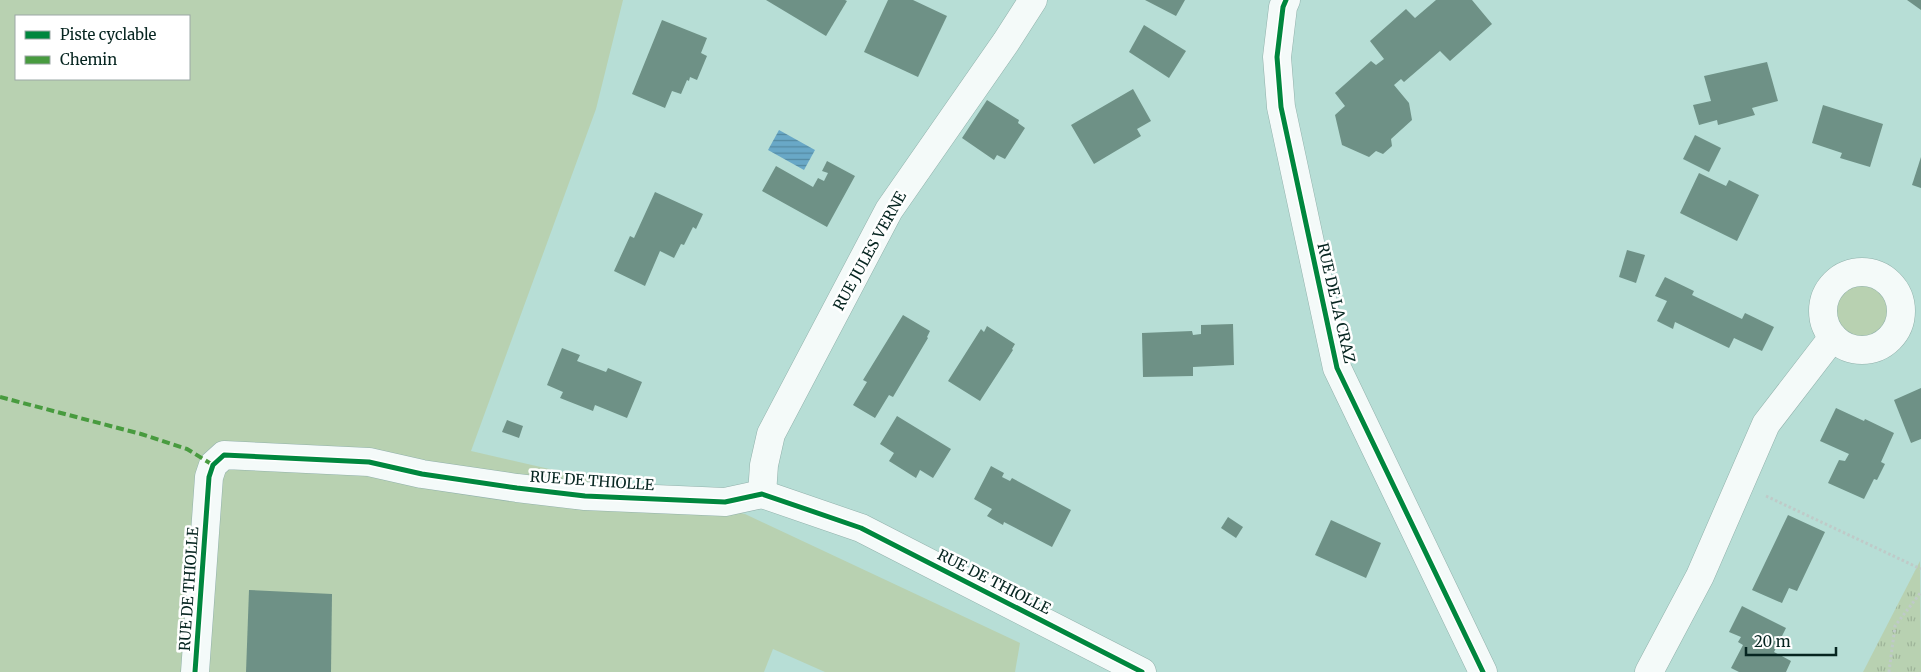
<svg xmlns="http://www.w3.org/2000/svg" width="1921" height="672" font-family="Merriweather,serif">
  <defs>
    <pattern id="park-tufts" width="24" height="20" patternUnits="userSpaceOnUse" patternTransform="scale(1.25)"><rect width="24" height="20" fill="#b8d1b1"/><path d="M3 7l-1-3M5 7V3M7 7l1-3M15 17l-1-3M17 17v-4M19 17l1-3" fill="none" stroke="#9db398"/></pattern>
    <pattern id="water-rules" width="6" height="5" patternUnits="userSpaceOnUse" patternTransform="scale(1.25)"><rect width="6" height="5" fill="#69a8c7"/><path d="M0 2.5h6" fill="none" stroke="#5489a1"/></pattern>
  </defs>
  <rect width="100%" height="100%" fill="#b7ded6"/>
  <g fill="#b8d1b1" fill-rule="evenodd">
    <path d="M0,0H623L596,109L471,451L745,514L1020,643L1015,672H825L773,649L764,672H0ZM16,16H189V79H16Z"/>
    <circle cx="1862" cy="311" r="26"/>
  </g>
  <polygon fill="url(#park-tufts)" points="1920,561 1921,672 1863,672"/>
  <polygon fill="url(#water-rules)" points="779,130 815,150 804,170 768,150"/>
  <g fill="#6e9186">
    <polygon points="766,0 845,0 847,1 826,36"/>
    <polygon points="888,0 913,0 947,16 918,77 864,52"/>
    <polygon points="1145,0 1185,0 1176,16"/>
    <polygon points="1436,0 1472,0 1492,24 1450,61 1440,51 1404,82 1401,79 1394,85 1409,103 1412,120 1391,139 1392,146 1383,154 1376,151 1369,157 1342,145 1335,115 1345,106 1335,93 1371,61 1376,65 1384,59 1370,41 1406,9 1415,18"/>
    <polygon points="1907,0 1921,0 1921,10"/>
    <polygon points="662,20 707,38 701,53 707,56 697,80 690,77 689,81 687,80 681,94 672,91 665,108 632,94"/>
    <polygon points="1144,25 1186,51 1169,78 1129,52"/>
    <polygon points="1767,62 1778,101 1752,108 1755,115 1718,125 1717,120 1699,125 1693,105 1711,101 1704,76"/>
    <polygon points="1133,89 1151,121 1137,129 1141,136 1094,164 1071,125"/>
    <polygon points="987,100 1019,120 1018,123 1025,128 1005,159 997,155 994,160 962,138"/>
    <polygon points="1823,105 1883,124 1870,167 1840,158 1842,153 1812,143"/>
    <polygon points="1695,135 1721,148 1709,172 1683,159"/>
    <polygon points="1921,157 1921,188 1912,185"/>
    <polygon points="827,161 855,176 827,227 762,191 776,166 813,187 818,178 824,181 828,173 822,171"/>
    <polygon points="1699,173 1726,186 1729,180 1759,195 1737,241 1680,213"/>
    <polygon points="655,192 703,214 696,229 693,227 684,245 681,244 674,258 660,251 645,286 614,271 630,236 634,238"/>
    <polygon points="1627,250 1645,255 1636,283 1619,277"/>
    <polygon points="1665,277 1694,291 1692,295 1742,319 1745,313 1774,327 1762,351 1734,338 1729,348 1675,322 1673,329 1657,321 1667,301 1655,296"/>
    <polygon points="903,315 930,331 927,337 928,338 893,397 889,395 875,418 853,405 867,382 863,380"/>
    <polygon points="1233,324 1234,365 1193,367 1193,376 1143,377 1142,333 1192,331 1193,335 1201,334 1201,325"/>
    <polygon points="987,326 1015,344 1012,349 1013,350 980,401 948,381 981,329 984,332"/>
    <polygon points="562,348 580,355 577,361 606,372 608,368 642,382 627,418 595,405 593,411 560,398 563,392 547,385"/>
    <polygon points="1921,388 1921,439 1911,443 1894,400"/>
    <polygon points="1836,408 1864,421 1865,419 1894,433 1881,462 1885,464 1877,480 1874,479 1864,499 1828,483 1839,460 1845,461 1849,454 1820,441"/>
    <polygon points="897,416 951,449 933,478 920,470 916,478 889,461 894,453 880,444"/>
    <polygon points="507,420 523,426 519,438 502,432"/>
    <polygon points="991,466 1004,473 1002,477 1010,481 1012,478 1071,510 1052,547 1004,522 1003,525 987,516 992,509 974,499"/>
    <polygon points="1788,515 1825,532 1797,591 1789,588 1782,603 1752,590"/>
    <polygon points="1228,517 1243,527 1236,538 1221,528"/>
    <polygon points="1331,520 1381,543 1366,578 1315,555"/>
    <polygon points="249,590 332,594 331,672 246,672"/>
    <polygon points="1742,606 1786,628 1774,652 1791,661 1786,672 1739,672 1731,668 1743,645 1738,642 1741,637 1729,632"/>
  </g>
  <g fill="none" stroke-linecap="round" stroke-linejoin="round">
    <g stroke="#91b1ab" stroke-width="29">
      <g id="minor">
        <polyline points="1286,0 1283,7 1277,57 1281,107 1337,368 1483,672"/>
        <circle cx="1862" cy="311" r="39"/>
        <polyline points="762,494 764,465 771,434 889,210 1006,42 1033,0"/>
        <polyline points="195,672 209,477 213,465 224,455 369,462 422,474 517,488 585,496 725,502 762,494 861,528 1142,672"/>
        <polyline points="1649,672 1700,576 1766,424 1833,337"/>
      </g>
    </g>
    <g stroke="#bfcac8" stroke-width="3" stroke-dasharray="2.5 2.5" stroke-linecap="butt">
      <polyline points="1766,496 1921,569"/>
      <polyline points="1889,672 1895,626 1921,592"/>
    </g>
    <use href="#minor" stroke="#f4faf9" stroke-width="28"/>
    <polyline stroke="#489b3f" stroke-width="4" stroke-dasharray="8 4" stroke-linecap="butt" points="0,397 141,434 187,449 213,465"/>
    <g stroke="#fff" stroke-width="8">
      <g id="cycleway">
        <polyline points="1286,0 1283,7 1277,57 1281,107 1337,368 1483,672"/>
        <polyline points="195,672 209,477 213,465 224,455 369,462 422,474 517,488 585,496 725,502 762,494 861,528 1142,672"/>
      </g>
    </g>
    <use href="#cycleway" stroke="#00873e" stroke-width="5"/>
  </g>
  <g text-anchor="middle" stroke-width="5" stroke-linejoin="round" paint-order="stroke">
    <g font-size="15" fill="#062520" stroke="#fff">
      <text transform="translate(870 251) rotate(-61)" y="5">RUE JULES VERNE</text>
      <text transform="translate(1336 303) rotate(77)" y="5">RUE DE LA CRAZ</text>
      <text transform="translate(592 481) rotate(4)" y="5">RUE DE THIOLLE</text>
      <text transform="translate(994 582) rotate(27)" y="5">RUE DE THIOLLE</text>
      <text transform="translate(189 589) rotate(-86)" y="5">RUE DE THIOLLE</text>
    </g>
  </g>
  <rect x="15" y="15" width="175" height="65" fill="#ffffff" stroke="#9ba8a6"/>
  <rect x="25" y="31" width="25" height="8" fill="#00873e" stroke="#9ba8a6"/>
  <text x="60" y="40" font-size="15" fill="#062520">Piste cyclable</text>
  <rect x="25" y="56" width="25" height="8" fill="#489b3f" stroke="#9ba8a6"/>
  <text x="60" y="65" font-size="15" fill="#062520">Chemin</text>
  <path d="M1746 647v8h90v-8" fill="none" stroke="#062520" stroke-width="2.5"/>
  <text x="1754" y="647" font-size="15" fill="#062520" stroke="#ffffff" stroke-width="4" paint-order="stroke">20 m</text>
</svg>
